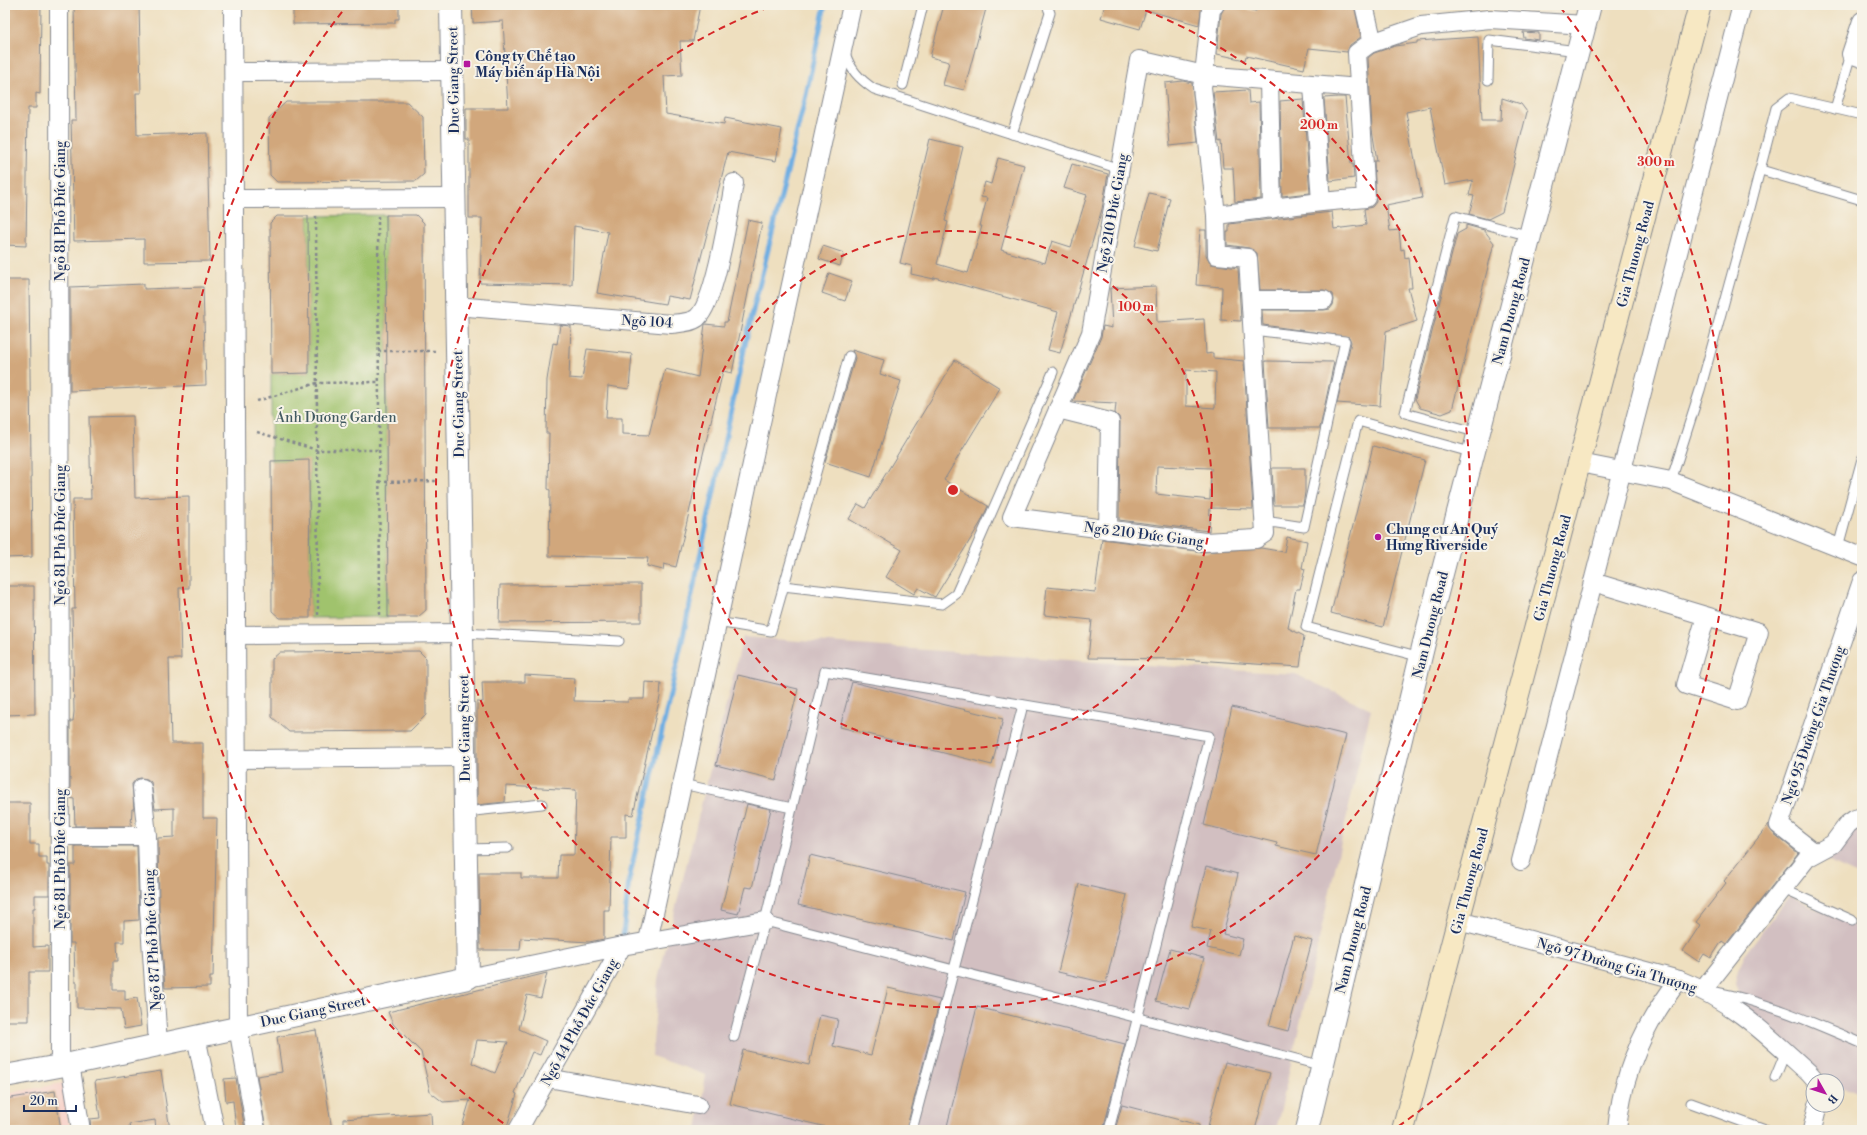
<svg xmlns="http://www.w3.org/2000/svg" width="1867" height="1135" font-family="'Libre Bodoni',serif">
  <rect width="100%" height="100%" fill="#f7f3e8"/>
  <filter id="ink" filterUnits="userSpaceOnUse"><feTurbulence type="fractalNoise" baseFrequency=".025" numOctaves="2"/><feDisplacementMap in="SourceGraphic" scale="8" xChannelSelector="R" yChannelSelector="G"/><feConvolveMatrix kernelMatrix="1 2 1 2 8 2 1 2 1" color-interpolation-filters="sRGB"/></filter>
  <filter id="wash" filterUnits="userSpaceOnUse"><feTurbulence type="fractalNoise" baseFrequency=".012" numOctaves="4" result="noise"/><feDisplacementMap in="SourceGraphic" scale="16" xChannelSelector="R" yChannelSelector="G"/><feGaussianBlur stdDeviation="0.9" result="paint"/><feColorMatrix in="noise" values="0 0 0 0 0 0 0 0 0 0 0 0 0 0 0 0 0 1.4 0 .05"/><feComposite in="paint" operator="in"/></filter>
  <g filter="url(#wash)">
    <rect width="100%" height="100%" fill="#eedfbf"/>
    <polygon fill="#f7d1c9" points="63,1083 70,1130 5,1130 5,1094"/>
    <g fill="#d2bfc1">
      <polygon points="743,637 1097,662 1295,674 1371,709 1276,1130 697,1130 706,1075 652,1056 658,979"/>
      <polygon points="1862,825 1862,877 1827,861 1851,830"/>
      <polygon points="1790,896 1856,927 1862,912 1862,1092 1838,1087 1837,1081 1830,1081 1763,1023 1742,1002 1735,985 1738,970 1747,951"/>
    </g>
    <polygon fill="#a0c36d" stroke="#5e7966" points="386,215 388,617 310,618 309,461 271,461 271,374 309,373 308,216"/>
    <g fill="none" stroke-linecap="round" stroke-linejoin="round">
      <polyline stroke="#6faee2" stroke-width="5" points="623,936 629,880 684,632 748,331 806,95 825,5"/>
    </g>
    <g id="blocks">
      <g fill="#d1a77b" fill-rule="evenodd">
        <polygon points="5,5 41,5 40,94 36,93 36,108 28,108 26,246 5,245"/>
        <polygon points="74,5 139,5 141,93 136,93 137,135 207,133 210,261 144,262 144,239 74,241 71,120 76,120"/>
        <polygon points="293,5 399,5 399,19 395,19 395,23 293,24"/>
        <polygon points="472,5 700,5 693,41 680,41 682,75 664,76 666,114 724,124 725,118 782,129 776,161 728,152 690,300 667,296 665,304 597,293 608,232 574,226 572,285 480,283 482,218 469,218 469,139 466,139 466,108 508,108 503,21 473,23"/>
        <polygon points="944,5 987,5 964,90 943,85 949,62 930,57"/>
        <polygon points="1105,5 1202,5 1199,25 1146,10 1140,29 1101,18"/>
        <polygon points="1225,5 1256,11 1258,5 1354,5 1361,37 1350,45 1347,52 1309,48 1304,69 1246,56 1245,60 1217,54 1221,14"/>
        <polygon points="1523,32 1539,33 1539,40 1524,38"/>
        <polygon points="1478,37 1482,120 1501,120 1502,98 1521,104 1527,112 1502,212 1488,219 1469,214 1474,196 1469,195 1473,180 1445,185 1430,107 1406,112 1422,198 1386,205 1390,231 1399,230 1401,250 1404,249 1405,258 1409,257 1412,288 1408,288 1417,321 1386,331 1380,406 1337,403 1351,342 1349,337 1263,325 1262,310 1324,310 1330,309 1333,305 1334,300 1333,294 1324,290 1260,290 1257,253 1249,248 1227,245 1227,232 1229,232 1229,224 1332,212 1334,229 1366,225 1364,209 1372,207 1376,202 1374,161 1377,161 1372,129 1368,58 1374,53 1395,46 1417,43 1417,41"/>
        <polygon points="1183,81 1192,83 1198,143 1170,146 1165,83"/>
        <polygon points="1248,90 1249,103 1259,102 1261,199 1235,202 1233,168 1223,168 1221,141 1219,142 1213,92"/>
        <polygon points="1338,97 1345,97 1351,164 1353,164 1354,178 1330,181 1324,98"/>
        <polygon points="1303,99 1310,193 1282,196 1280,101"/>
        <polygon points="286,102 407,102 423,117 424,174 416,181 277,182 270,175 269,118"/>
        <polygon points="930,139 963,147 945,221 948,222 937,264 968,273 982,226 980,226 987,198 981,197 985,182 991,184 998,158 1024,165 1001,250 1045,263 1052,241 1071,247 1087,195 1064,188 1072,164 1108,174 1102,209 1060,353 1048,350 1058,312 934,277 934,279 911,274 912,266 900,263"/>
        <polygon points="1149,193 1170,198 1157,251 1135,246"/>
        <polygon points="386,215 416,215 424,223 426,610 418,617 388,617"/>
        <polygon points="277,216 308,216 309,373 271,374 270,223"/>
        <polygon points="748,220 762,223 732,373 723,371 676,567 664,564 663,570 647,566 648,558 549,556 550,490 548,489 549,433 546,433 547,380 553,343 557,344 560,325 571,326 569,378 582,379 587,349 632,354 629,389 608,386 606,418 622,418 622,434 649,435 665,369 698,377 705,324 724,326 724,322 727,322"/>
        <polygon points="1466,225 1484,230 1494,243 1452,410 1442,414 1420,408 1415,399 1457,234 1466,229"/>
        <polygon points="1200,230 1206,230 1206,255 1211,264 1238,268 1241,321 1221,320 1222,287 1196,285"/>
        <polygon points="823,246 844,253 840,266 819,259"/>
        <polygon points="829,273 852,281 845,301 822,293"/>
        <polygon points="5,280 29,280 32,557 5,558"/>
        <polygon points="144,284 144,289 203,287 206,385 70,391 70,287"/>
        <path d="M1156,286L1157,322L1204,319L1206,354L1213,353V358L1244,361L1253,509L1210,508L1209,531L1119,520L1120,422L1119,417L1115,413L1116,403L1073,401L1101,337L1103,326L1112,328L1110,288ZM1186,370L1216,372L1215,408L1186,406ZM1157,466L1211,468L1210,500L1156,494Z"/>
        <polygon points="852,350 884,360 880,374 901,381 871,477 825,462 855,358"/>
        <polygon points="955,360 1000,388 944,480 988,506 981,522 935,597 918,588 914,594 886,577 902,550 849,519 858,504 865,508"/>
        <polygon points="1265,361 1334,362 1320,428 1269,428"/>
        <polygon points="133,416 135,498 189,496 189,588 179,588 181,659 169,659 171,743 203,743 203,818 217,818 213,977 210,977 210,987 165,988 159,909 158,838 174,837 174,808 155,809 151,782 147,779 141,778 136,779 132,784 134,809 132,809 131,826 75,826 74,799 70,798 70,721 73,721 74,712 72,609 75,609 73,499 91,499 89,417"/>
        <polygon points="1373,446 1425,460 1383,627 1331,613"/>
        <polygon points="309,460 310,618 280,618 272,611 271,461"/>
        <polygon points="1272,468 1305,468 1305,492 1303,505 1274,505"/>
        <polygon points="1287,537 1307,541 1302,568 1305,569 1300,589 1296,589 1288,628 1304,636 1300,667 1181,659 1088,658 1092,620 1044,615 1047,587 1095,592 1102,539 1204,552 1261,548 1284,552"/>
        <polygon points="641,584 641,622 499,623 500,585"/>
        <polygon points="5,586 34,586 35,714 5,715"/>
        <polygon points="419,651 426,658 426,715 410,731 289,732 272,717 272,659 280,652"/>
        <polygon points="525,675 575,678 574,701 628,702 628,699 644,699 645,682 661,683 660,697 633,815 626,814 626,837 611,837 609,910 604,910 604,939 589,942 521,938 520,950 480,950 479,873 521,873 521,878 558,878 559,855 574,855 576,790 506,786 505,802 477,805 477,702 483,702 482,682 525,682"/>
        <polygon points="738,675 798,689 776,780 716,765"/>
        <polygon points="852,682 1003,719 992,765 840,727"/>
        <polygon points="1232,707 1346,735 1316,855 1276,846 1277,843 1204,825"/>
        <polygon points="5,803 30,803 30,844 39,844 39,857 47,857 47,865 49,865 49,895 35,895 35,908 33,908 33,947 48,946 48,972 29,972 29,1021 5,1021"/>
        <polygon points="747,804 771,809 752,888 745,887 738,914 721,910"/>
        <polygon points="1769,824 1769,828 1773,833 1798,853 1726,944 1722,941 1711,958 1704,954 1699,962 1683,951 1700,925 1696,922 1726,883 1724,881"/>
        <polygon points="75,846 137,846 139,920 124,921 124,942 117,942 118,961 113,961 113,990 125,990 125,1000 137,998 141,1026 124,1029 121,1009 77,1008 77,982 75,982 74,943 70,943 70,865 75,865"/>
        <polygon points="810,855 965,892 954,941 798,905"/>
        <polygon points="1206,866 1238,874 1223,934 1243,939 1239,955 1207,948 1211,931 1191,927"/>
        <polygon points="1079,884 1127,895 1106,983 1058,972"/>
        <polygon points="1294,936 1312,941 1288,1031 1269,1026"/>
        <polygon points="1170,949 1204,958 1190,1009 1156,1001"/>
        <path d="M547,973L541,998L527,995L519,1029L546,1041L540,1055L532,1052L515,1093L517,1094L506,1130H461L470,1100L443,1102L430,1092L421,1052L393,1024L388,1012ZM477,1040L508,1042L495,1073L472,1063Z"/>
        <polygon points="888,988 940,1000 906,1130 839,1130 730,1104 743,1050 809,1065 820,1015 838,1019 833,1046 871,1055"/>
        <polygon points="977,1007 1125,1044 1103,1130 946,1130"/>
        <polygon points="316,1030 332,1130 266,1130 257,1076 282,1072 277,1037"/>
        <polygon points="1225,1062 1270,1073 1255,1130 1207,1130"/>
        <polygon points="161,1071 170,1130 156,1130 155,1120 129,1124 130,1130 91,1130 90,1119 100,1118 95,1081"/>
        <polygon points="236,1078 245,1130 236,1130 233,1101 226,1102 224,1079"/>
        <polygon points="55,1091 61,1130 9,1130 5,1099"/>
        <polygon points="1122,1105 1199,1125 1199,1130 1115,1130"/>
        <polygon points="431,1113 432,1130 343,1130 343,1119"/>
      </g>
    </g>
  </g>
  <g filter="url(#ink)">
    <use href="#blocks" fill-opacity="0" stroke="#84878e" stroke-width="1"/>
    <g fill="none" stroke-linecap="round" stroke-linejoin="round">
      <g stroke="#84878e" stroke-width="11">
        <g id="service">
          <path d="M845,53C850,69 859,79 874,89L1120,169"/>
          <polyline points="1488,80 1489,40 1578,51"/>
          <polyline points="903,85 923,5"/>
          <polyline points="1835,109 1851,54"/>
          <polyline points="1012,134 1050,13 1047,5"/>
          <polyline points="1761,170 1862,200"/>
          <polyline points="1253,330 1345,341 1304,527 1264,521"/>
          <polyline points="1479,433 1405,413 1455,216 1530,236"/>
          <polyline points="1671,481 1700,390 1750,208 1776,108 1789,98 1862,115"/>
          <polyline points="1838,547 1862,459"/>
          <polyline points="783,586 942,604 956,594 1053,372"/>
          <polyline points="717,622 771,631 849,356"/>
          <polyline points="462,633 619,641"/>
          <polyline points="1421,657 1306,627 1358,421 1474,453"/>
          <polyline points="682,784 792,808"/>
          <polyline points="465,812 542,804"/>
          <polyline points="466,849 508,848"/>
          <polyline points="1783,889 1852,920"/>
          <polyline points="765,921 1323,1066"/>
          <path d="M1716,992C1767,1002 1814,1023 1861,1043"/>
          <polyline points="734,1037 765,921 825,671 1209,736 1109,1130"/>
          <polyline points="1775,1078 1786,1051"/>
          <polyline points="1691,1103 1765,1130"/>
          <polyline points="912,1130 1023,705"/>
        </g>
      </g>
      <g stroke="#84878e" stroke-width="20">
        <g id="minor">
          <polyline points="59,5 60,1066"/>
          <polyline points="233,5 238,1027 256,1130"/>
          <polyline points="1215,5 1211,9 1204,75 1139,60 1091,333 1012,517 1205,542 1256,539 1265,533 1248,258 1217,255 1216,215 1321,202 1366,198 1357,53 1369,44 1372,39 1364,5"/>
          <polyline points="1862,21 1851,54 1862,58"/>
          <polyline points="1369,44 1421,26 1490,19 1585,25"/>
          <polyline points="234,72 452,71"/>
          <polyline points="1269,81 1272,209"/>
          <polyline points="1313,85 1321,202"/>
          <polyline points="234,199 455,198"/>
          <polyline points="1216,215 1202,87 1204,75 1359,88"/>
          <polyline points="1251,300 1324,300"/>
          <path d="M456,306L671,324C679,323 690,323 697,318C716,301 729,211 734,183"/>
          <polyline points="1058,409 1110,422 1108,530"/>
          <polyline points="1580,463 1671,481 1862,557"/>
          <polyline points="1593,582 1706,616 1686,685 1737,701 1759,632 1706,616"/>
          <polyline points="237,635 462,633"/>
          <polyline points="237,759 464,757"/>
          <polyline points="142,788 147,836 149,909 158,1044"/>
          <polyline points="60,836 147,836"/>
          <polyline points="1815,853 1779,825 1862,581"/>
          <polyline points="1521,861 1742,5"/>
          <path d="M1459,921L1679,980C1733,1001 1767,1035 1809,1073L1816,1081"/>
          <polyline points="648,941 852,5"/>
          <polyline points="622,946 765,921"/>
          <polyline points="468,978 622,946 518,1130"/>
          <polyline points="1703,990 1807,858 1833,844 1848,824 1855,819 1862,817"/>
          <polyline points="196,1036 215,1130"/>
          <polyline points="70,1064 81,1130"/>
          <polyline points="548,1078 698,1105"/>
          <path d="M1617,1130C1622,1073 1644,1024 1679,980"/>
          <polyline points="1812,1130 1818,1105"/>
        </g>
      </g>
      <g stroke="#84878e" stroke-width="24">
        <g id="tertiary">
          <polyline points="5,1076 70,1064 468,978 451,5"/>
          <polyline points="1307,1130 1424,643 1590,5"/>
        </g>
      </g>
      <g stroke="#84878e" stroke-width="24">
        <polyline id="secondary" points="1403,1130 1700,5"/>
      </g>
      <g stroke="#84878e" stroke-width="2.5" stroke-dasharray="3 3" stroke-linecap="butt">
        <polyline points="316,216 318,617"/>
        <polyline points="378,216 380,617"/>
        <polyline points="378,351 438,351"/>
        <polyline points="257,401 317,383 379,382"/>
        <polyline points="257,432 317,450 379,450"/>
        <polyline points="379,482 439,481"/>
      </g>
      <use href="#service" stroke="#fff" stroke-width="9"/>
      <use href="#minor" stroke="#fff" stroke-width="18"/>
      <use href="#tertiary" stroke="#fff" stroke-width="22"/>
      <use href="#secondary" stroke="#f7e8c3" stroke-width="22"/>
    </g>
  </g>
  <g fill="none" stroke="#d62828" stroke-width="2" stroke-dasharray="7 5">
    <circle cx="953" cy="490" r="259"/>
    <path d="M1134 6A517 517 0 1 1 772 6"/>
    <path d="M513 1130A776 776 0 0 1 346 7M1560 7A776 776 0 0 1 1393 1130"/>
  </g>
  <g fill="#b5179e" stroke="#f7f3e8" stroke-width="1.5">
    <rect x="463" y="60" width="8" height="8" rx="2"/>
    <circle cx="1378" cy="537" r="4"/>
  </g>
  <g text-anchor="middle" stroke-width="4" stroke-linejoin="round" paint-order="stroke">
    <g font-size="14" font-weight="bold" fill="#1b2f5e" stroke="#f7f3e8" text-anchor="start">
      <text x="475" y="61">Công ty Chế tạo<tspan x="475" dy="16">Máy biến áp Hà Nội</tspan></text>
      <text x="1386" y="534">Chung cư An Quý<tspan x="1386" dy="16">Hưng Riverside</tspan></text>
    </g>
    <g font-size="14" fill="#1b2f5e" stroke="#f7f3e8">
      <text transform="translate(453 80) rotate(-91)" y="5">Duc Giang Street</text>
      <text transform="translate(60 211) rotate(-90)" y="5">Ngõ 81 Phố Đức Giang</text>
      <text transform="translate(1112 213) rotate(-80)" y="5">Ngõ 210 Đức Giang</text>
      <text transform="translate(1635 254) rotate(-75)" y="5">Gia Thuong Road</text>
      <text transform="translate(1511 311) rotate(-75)" y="5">Nam Duong Road</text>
      <text transform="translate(647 321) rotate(3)" y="5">Ngõ 104</text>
      <text transform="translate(458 404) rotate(-91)" y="5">Duc Giang Street</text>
      <text transform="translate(1144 534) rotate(7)" y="5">Ngõ 210 Đức Giang</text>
      <text transform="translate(60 535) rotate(-90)" y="5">Ngõ 81 Phố Đức Giang</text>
      <text transform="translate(1552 568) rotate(-75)" y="5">Gia Thuong Road</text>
      <text transform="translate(1430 625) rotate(-76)" y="5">Nam Duong Road</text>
      <text transform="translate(1813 725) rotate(-71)" y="5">Ngõ 95 Đường Gia Thượng</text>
      <text transform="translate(464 728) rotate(-91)" y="5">Duc Giang Street</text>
      <text transform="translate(60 859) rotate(-90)" y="5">Ngõ 81 Phố Đức Giang</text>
      <text transform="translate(1469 881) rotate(-75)" y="5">Gia Thuong Road</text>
      <text transform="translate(152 940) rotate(-93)" y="5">Ngõ 87 Phố Đức Giang</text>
      <text transform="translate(1353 940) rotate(-76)" y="5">Nam Duong Road</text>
      <text transform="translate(1617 965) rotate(16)" y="5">Ngõ 97 Đường Gia Thượng</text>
      <text transform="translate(313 1011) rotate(-12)" y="5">Duc Giang Street</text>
      <text transform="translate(579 1022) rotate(-61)" y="5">Ngõ 44 Phố Đức Giang</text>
    </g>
    <g font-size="14" fill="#435b62" stroke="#f7f3e8">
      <text x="336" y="422">Ánh Dương Garden</text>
    </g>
  </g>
  <circle cx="953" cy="490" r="6" fill="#d62828" stroke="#f7f3e8" stroke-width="2"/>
  <g font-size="12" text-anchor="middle" font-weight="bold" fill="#d62828" stroke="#f7f3e8" stroke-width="4" stroke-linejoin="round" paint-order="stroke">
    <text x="1319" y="129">200 m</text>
    <text x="1656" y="166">300 m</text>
    <text x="1136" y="311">100 m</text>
  </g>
  <rect width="1867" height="1135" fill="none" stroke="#f7f3e8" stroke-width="20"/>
  <g transform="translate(1825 1093) rotate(129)"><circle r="19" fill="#f7f3e8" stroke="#9fa5b1"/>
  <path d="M0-3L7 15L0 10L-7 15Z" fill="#b5179e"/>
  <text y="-6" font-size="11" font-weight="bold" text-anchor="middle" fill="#1b2f5e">B</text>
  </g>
  <path d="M24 1105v6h52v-6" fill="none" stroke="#1b2f5e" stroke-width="2"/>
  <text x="30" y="1105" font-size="12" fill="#1b2f5e" stroke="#f7f3e8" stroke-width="3" paint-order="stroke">20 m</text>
</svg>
